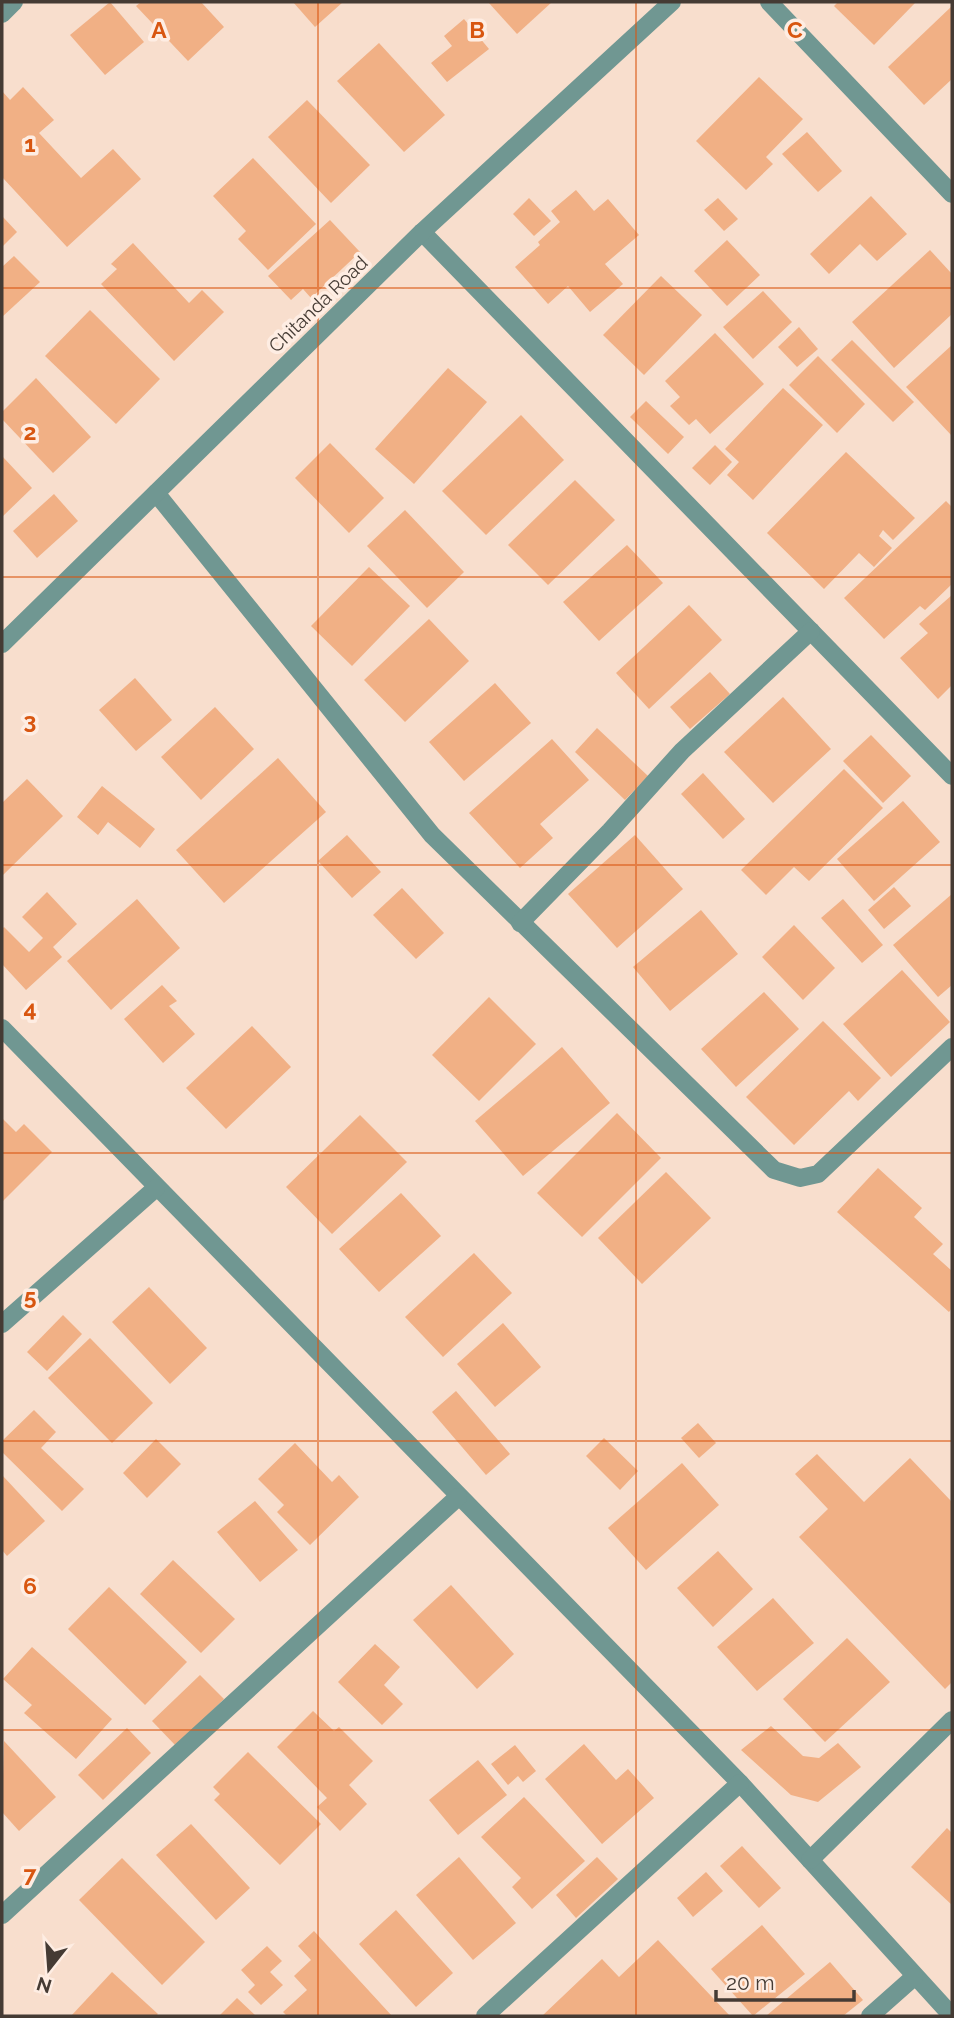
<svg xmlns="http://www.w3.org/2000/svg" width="954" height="2018" font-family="Raleway,sans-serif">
  <rect width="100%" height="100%" fill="#f8decd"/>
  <g fill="#f1b085">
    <polygon points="110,2 144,42 105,75 70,35"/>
    <polygon points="141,2 201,2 224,27 188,61 136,6"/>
    <polygon points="293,2 343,2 315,27"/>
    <polygon points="488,2 552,2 517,34"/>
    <polygon points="838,2 916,2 874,45 834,6"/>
    <polygon points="952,6 952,79 924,105 888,67"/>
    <polygon points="464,19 489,49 447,82 431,63 452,46 444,36"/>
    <polygon points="379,43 445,115 404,152 337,81"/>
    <polygon points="759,77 803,119 766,157 773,164 746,190 696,141"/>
    <polygon points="23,87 54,120 39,133 81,178 113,149 141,179 67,247 2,177 2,91 10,100"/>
    <polygon points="307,100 370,165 331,203 268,137"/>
    <polygon points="807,132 842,171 818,192 782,154"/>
    <polygon points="253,158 316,224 268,270 238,239 246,231 213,196"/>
    <polygon points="576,190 594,211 608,199 639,235 605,264 623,284 590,312 568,286 548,304 515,267 540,245 538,242 560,222 551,211"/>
    <polygon points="871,196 907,234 877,261 860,244 829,274 810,254"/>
    <polygon points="529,198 551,221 534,236 513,214"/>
    <polygon points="718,198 738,219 724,231 704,210"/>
    <polygon points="2,216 17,232 2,247"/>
    <polygon points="330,220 360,252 311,298 303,289 291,300 268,276"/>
    <polygon points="727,240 760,275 727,306 694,271"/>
    <polygon points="133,243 189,303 202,290 224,312 174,361 101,284 117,269 111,264"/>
    <polygon points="930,250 952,274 952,314 894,368 852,322"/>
    <polygon points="14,256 40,282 2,317 2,267"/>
    <polygon points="661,276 702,315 644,375 603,335"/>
    <polygon points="763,291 792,322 753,359 723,327"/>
    <polygon points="90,310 160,379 116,424 45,356"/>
    <polygon points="799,327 818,349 797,367 778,347"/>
    <polygon points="715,333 764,384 710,434 696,419 689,425 670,406 680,397 665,381"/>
    <polygon points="852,340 914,402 893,422 831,360"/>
    <polygon points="952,345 952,436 906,387"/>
    <polygon points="818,356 865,404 837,433 789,385"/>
    <polygon points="448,368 487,402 414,484 375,449"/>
    <polygon points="36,378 91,437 53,473 2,419 2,412"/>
    <polygon points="783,388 823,425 753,500 727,475 739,462 725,449"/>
    <polygon points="646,401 684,437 668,454 630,417"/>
    <polygon points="521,415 564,460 486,535 442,491"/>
    <polygon points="330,443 384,498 349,533 295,478"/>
    <polygon points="715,445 732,462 710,485 692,468"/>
    <polygon points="846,452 915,518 893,540 883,530 879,536 892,548 874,567 859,553 824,589 767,533"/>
    <polygon points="2,456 32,488 2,517"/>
    <polygon points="575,480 615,520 548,585 508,545"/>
    <polygon points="54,494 78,521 37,558 13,531"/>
    <polygon points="946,501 952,507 952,584 925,610 920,606 884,639 844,598"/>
    <polygon points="405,510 464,572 427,608 367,546"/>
    <polygon points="627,545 663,583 599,641 563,602"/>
    <polygon points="369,567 410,606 352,666 311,626"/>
    <polygon points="952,595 952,685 938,699 900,658 928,633 919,624"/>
    <polygon points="689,605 722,640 649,709 616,673"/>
    <polygon points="429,619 469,661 405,722 364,680"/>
    <polygon points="710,672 730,694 690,729 670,707"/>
    <polygon points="135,678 172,720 136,751 99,710"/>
    <polygon points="495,683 531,723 464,781 429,742"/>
    <polygon points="783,697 831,749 773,803 724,752"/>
    <polygon points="215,707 254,749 201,800 161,757"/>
    <polygon points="597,728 648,776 625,800 575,752"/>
    <polygon points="871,735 911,776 883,803 843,761"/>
    <polygon points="552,739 589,780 540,824 553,838 520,868 469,813"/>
    <polygon points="278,758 326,812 224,903 176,850"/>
    <polygon points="844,769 883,808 809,881 794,867 766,895 741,870"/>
    <polygon points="703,773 745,819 723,839 681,794"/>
    <polygon points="27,779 63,816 2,876 2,803"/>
    <polygon points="102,786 155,829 140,848 108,822 98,835 77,817"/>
    <polygon points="903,801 940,842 874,901 837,859"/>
    <polygon points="347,835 381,872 352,898 318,861"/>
    <polygon points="635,835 683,889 617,948 568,894"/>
    <polygon points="894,887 911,906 884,929 868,910"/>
    <polygon points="402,888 444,933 416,959 373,915"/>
    <polygon points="47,892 77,924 53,947 62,957 26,990 2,964 2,929 4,927 29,952 43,938 22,917"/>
    <polygon points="952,894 952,985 938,997 893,945"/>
    <polygon points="137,899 180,948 111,1010 67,961"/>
    <polygon points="843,899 883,945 862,963 821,918"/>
    <polygon points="701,910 738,954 670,1011 633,967"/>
    <polygon points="794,925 835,968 803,1000 762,957"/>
    <polygon points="902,970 950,1022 891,1077 843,1024"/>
    <polygon points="162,985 177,1001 169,1006 195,1034 163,1063 124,1019"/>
    <polygon points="764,992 799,1029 736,1087 701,1049"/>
    <polygon points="489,997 536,1044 479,1101 432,1055"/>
    <polygon points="823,1021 881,1078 858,1101 849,1091 794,1145 746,1097"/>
    <polygon points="252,1026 291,1067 226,1129 186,1088"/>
    <polygon points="562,1047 610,1103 523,1176 475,1121"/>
    <polygon points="617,1113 661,1158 582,1237 537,1193"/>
    <polygon points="360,1115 407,1162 332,1234 286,1187"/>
    <polygon points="2,1118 16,1132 24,1124 52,1152 2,1202"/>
    <polygon points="878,1168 922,1208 914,1217 943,1244 933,1254 952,1271 952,1308 949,1312 837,1212"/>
    <polygon points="666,1172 711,1218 642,1284 598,1238"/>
    <polygon points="401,1193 441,1236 379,1292 339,1249"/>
    <polygon points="474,1253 512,1293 443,1357 405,1317"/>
    <polygon points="149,1287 207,1348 170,1384 112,1322"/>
    <polygon points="63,1315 82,1334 47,1371 27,1352"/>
    <polygon points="503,1323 541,1367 495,1407 457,1364"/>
    <polygon points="90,1338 153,1403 112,1443 48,1378"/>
    <polygon points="456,1391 510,1454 486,1475 432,1412"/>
    <polygon points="34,1410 56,1432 41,1448 84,1489 62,1511 2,1452 2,1441"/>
    <polygon points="698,1423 716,1443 699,1458 681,1438"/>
    <polygon points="604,1438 638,1471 620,1490 586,1456"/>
    <polygon points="156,1439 181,1464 147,1498 123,1473"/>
    <polygon points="295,1443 332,1482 339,1475 359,1497 310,1545 277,1512 284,1505 258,1479"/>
    <polygon points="817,1454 864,1502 910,1458 952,1502 952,1682 945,1689 799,1537 828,1509 795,1474"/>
    <polygon points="682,1463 719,1505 646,1570 608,1528"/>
    <polygon points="2,1475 45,1521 7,1556 2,1550"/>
    <polygon points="255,1501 298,1550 260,1582 217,1532"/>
    <polygon points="718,1551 753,1589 713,1627 677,1588"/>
    <polygon points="173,1560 235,1619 201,1653 140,1594"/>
    <polygon points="451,1585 514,1654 477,1689 413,1620"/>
    <polygon points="109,1587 187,1662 145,1705 68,1629"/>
    <polygon points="773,1598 814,1643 757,1691 717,1647"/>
    <polygon points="847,1638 890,1682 825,1742 783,1699"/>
    <polygon points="375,1644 400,1667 384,1685 403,1704 382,1725 338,1682"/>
    <polygon points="32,1647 112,1719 76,1759 24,1713 32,1705 3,1679"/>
    <polygon points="200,1675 224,1699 176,1746 152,1721"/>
    <polygon points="313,1711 334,1731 339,1727 373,1761 349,1785 367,1804 340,1831 317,1807 327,1798 277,1747"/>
    <polygon points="771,1726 803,1756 819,1758 838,1743 861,1767 818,1802 791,1795 741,1750"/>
    <polygon points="127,1728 151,1753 103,1800 78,1775"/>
    <polygon points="4,1741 56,1797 19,1831 2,1812"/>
    <polygon points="584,1744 616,1780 628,1769 654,1798 602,1844 545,1779"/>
    <polygon points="515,1745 536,1771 523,1782 518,1776 508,1785 491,1764"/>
    <polygon points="248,1752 321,1824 280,1865 214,1800 220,1794 213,1787"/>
    <polygon points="478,1760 507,1795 458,1835 429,1800"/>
    <polygon points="524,1797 585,1861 532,1909 512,1887 521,1878 481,1837"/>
    <polygon points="191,1824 250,1888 216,1920 156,1855"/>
    <polygon points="947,1828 952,1833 952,1905 911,1867"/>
    <polygon points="742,1846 781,1888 759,1908 720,1866"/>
    <polygon points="459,1857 516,1923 473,1960 416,1895"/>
    <polygon points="597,1857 618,1879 576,1918 556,1895"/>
    <polygon points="122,1858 205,1942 162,1985 79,1900"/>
    <polygon points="706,1872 723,1891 693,1917 677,1898"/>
    <polygon points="396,1910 453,1973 416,2007 359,1944"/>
    <polygon points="762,1925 805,1974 753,2016 711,1969"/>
    <polygon points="314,1931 392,2016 287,2016 283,2012 307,1990 294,1976 311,1960 298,1946"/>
    <polygon points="658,1940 730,2016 542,2016 602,1959 619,1977"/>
    <polygon points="267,1946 282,1961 270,1972 283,1985 261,2005 248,1992 255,1985 241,1970"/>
    <polygon points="830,1962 863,2000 843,2016 766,2016"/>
    <polygon points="112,1972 158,2014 156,2016 71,2016"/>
    <polygon points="237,1998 256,2016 219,2016"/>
  </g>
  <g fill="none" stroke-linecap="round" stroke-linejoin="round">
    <g stroke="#709792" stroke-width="18">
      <polyline points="769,2 952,194"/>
      <polyline points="2,14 14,2"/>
      <polyline points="422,232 952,776"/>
      <polyline points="156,493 432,835 774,1170 800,1178 818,1174 952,1047"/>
      <polyline points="2,644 422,232 672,2"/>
      <polyline points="520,923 610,831 682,751 811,631"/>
      <polyline points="2,1028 740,1783 952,2016"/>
      <polyline points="2,1324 156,1188"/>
      <polyline points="810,1860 952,1720"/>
      <polyline points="2,1915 458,1497"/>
      <polyline points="485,2016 740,1783"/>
      <polyline points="870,2016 914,1977"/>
    </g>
  </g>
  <path fill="none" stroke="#d85610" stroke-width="2" stroke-opacity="0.55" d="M318,2V2016M636,2V2016M2,288H952M2,577H952M2,865H952M2,1153H952M2,1441H952M2,1730H952"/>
  <g text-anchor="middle" stroke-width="7" stroke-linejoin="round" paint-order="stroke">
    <g font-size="19" fill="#453b34" stroke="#feede3">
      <text transform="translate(318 304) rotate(-44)" y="7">Chitanda Road</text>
    </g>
  </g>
  <g font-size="23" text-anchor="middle" font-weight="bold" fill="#d85610" stroke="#feede3" stroke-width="7" stroke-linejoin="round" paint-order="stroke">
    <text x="159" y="38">A</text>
    <text x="477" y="38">B</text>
    <text x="795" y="38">C</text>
    <text x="30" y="152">1</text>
    <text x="30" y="440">2</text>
    <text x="30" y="729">3</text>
    <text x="30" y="1017">4</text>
    <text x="30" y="1305">5</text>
    <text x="30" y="1594">6</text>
    <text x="30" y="1882">7</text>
  </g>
  <rect width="954" height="2018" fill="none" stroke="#453b34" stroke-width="7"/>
  <g transform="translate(49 1969) rotate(197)" stroke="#feede3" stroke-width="5" paint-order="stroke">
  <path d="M0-5L12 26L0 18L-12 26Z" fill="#453b34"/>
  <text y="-10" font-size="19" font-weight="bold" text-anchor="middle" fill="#453b34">N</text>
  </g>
  <path d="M716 1990v10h138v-10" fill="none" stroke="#453b34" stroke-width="3.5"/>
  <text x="726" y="1990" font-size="21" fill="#453b34" stroke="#feede3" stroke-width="5" paint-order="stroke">20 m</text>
</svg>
